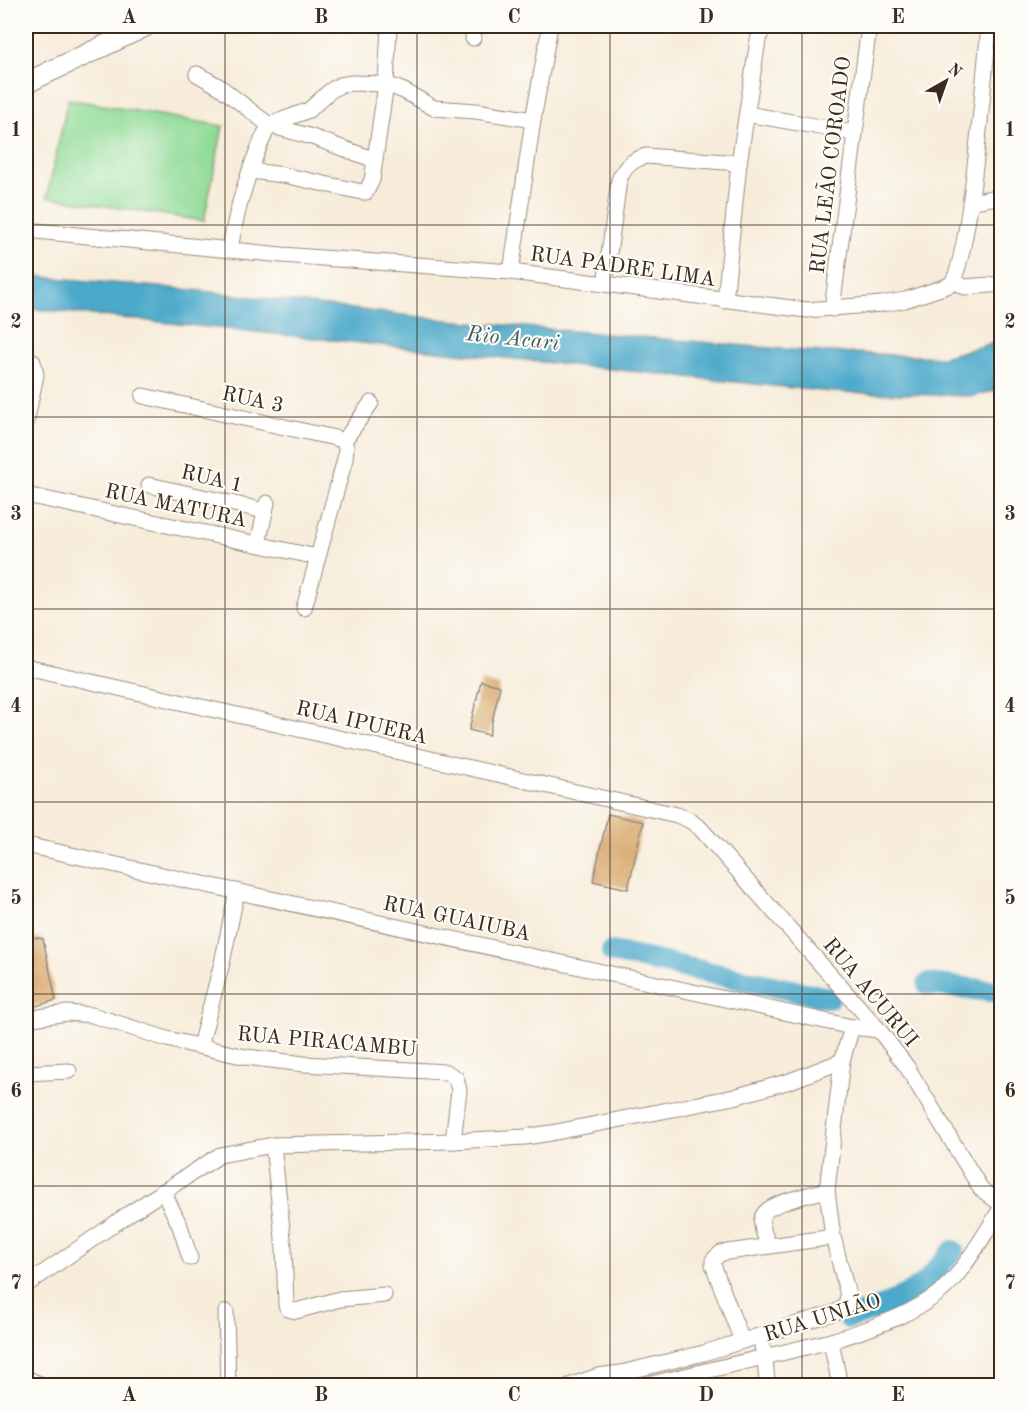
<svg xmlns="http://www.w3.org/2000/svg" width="1027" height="1411" font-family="'Old Standard TT',serif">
  <rect width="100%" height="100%" fill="#fdfcf7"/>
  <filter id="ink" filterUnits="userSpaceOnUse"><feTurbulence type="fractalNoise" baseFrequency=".0167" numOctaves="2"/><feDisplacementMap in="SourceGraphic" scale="12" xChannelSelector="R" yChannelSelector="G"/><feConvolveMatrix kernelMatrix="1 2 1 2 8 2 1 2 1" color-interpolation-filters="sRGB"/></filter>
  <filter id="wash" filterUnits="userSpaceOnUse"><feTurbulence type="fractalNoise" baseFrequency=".008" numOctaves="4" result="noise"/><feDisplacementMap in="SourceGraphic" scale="24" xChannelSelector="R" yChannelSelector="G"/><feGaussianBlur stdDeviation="1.35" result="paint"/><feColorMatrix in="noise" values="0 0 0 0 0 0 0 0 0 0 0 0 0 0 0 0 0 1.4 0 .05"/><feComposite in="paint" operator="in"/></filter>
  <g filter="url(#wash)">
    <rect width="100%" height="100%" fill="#f7ecda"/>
    <polygon fill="#90db97" stroke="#66825a" stroke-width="1.5" points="68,99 223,126 204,221 47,197"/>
    <polygon fill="#4ba9ca" stroke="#436a74" stroke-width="1.5" points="26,274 43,277 193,290 446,320 805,351 943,357 1001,341 1001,389 974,396 832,392 26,308"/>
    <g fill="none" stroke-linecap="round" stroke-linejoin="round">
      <g stroke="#4ba9ca" stroke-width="22">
        <polyline points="612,952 829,998"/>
        <polyline points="928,984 1002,992"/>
        <polyline points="849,1318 887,1305 923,1285 953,1251"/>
      </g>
    </g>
    <g id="blocks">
      <g fill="#d5a363">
        <polygon points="481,681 500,686 489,735 469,730"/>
        <polygon points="608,814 643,822 628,889 593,881"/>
        <polygon points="26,936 43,939 56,1000 26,1009"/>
      </g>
    </g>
  </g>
  <g filter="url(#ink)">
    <use href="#blocks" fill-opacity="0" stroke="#998b7c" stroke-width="1.5"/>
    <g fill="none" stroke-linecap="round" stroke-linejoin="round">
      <g stroke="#998b7c" stroke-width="17">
        <g id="minor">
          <polyline points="473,38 475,26"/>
          <polyline points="197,74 220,87 269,125 312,137 375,160"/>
          <polyline points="747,114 854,133"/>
          <polyline points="251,171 283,175 362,192 366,192 372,180 386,84 389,26"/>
          <polyline points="970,202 1002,196"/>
          <path d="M26,230L282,255L511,272L807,310L882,304L905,300L950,285C970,265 985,65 989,26"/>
          <path d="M230,249C237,206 250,164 269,125L309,110L330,91L340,85L352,83L386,84L404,91L434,108L476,111L533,120"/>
          <polyline points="511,272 533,120 550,26"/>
          <polyline points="954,281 965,287 1002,284"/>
          <path d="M605,284L619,180C625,166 632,160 646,156L739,163"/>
          <polyline points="725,301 739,163 758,40 764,26"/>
          <polyline points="832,309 869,26"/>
          <polyline points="26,356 33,362 36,375 26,423"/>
          <polyline points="143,396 335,438 344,441 346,447 345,459 304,608"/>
          <polyline points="344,441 371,403"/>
          <polyline points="149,485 265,511"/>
          <polyline points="26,495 317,557"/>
          <polyline points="258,544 267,503"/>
          <polyline points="26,667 677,815 689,820 700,828 879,1030 907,1067 981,1189 1002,1205"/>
          <polyline points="26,845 852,1027 879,1030"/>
          <polyline points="26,1019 67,1013 92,1015 167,1039 246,1057 304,1064 446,1072 456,1078 459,1090 453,1141"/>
          <polyline points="200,1046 222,963 237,891"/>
          <polyline points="26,1073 69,1071"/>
          <polyline points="273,1145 284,1248 286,1305 288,1309 296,1311 340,1299 384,1295"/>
          <polyline points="163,1191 180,1226 190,1258"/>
          <path d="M769,1246C766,1238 760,1227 762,1218C764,1203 813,1194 827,1190"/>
          <polyline points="26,1285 130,1213 220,1155 273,1145 453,1141 525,1137 551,1133 734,1097 790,1081 842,1061"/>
          <polyline points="226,1312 228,1386"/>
          <polyline points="742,1341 713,1265 713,1260 721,1253 833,1237"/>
          <polyline points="831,1341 840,1386"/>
          <polyline points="762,1347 765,1356 767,1386"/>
          <polyline points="26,1378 44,1386"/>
          <polyline points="569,1386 598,1376 621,1373 704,1353 836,1312 846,1306 848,1295 833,1237 827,1190 842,1061 852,1027"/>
          <path d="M643,1386L831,1341C872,1328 928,1311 956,1276C973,1255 987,1230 1002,1207"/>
        </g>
      </g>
      <g stroke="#998b7c" stroke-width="22">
        <polyline id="tertiary" points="26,83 146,26"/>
      </g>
      <use href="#minor" stroke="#fff" stroke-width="15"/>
      <use href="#tertiary" stroke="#fff" stroke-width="20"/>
    </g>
  </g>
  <path fill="none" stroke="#3b2a1e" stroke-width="1.5" stroke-opacity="0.55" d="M225,26V1386M417,26V1386M610,26V1386M802,26V1386M26,225H1002M26,417H1002M26,609H1002M26,802H1002M26,994H1002M26,1186H1002"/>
  <g text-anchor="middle" stroke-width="4.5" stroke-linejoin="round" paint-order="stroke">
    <g font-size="21" fill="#3b2a1e" stroke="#fdfcf7">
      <text transform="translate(830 165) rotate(-83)" y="7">RUA LEÃO COROADO</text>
      <text transform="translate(623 266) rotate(8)" y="7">RUA PADRE LIMA</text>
      <text transform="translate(253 399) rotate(12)" y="7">RUA 3</text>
      <text transform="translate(212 478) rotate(13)" y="7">RUA 1</text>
      <text transform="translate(176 505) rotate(12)" y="7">RUA MATURA</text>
      <text transform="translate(362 722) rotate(13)" y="7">RUA IPUERA</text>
      <text transform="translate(457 918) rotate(12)" y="7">RUA GUAIUBA</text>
      <text transform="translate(871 992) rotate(50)" y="7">RUA ACURUI</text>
      <text transform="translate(327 1041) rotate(5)" y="7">RUA PIRACAMBU</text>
      <text transform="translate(822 1317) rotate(-17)" y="7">RUA UNIÃO</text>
    </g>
    <g font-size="22" font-style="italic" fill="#415d63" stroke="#fdfcf7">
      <text transform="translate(513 337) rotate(6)" y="8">Rio Acari</text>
    </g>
  </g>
  <rect width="1027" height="1411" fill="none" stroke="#fdfcf7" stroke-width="66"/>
  <g transform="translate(946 81) rotate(40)" stroke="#fdfcf7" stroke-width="4.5" paint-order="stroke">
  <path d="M0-4.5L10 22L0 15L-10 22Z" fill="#3b2a1e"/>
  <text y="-9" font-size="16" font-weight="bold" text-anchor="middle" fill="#3b2a1e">N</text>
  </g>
  <rect x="33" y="33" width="961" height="1345" fill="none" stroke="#3b2a1e" stroke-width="2"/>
  <g font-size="20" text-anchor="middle" font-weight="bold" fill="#3b2a1e">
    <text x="129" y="23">A</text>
    <text x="321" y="23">B</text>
    <text x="514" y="23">C</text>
    <text x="706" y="23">D</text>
    <text x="898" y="23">E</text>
    <text x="16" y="136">1</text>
    <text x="1010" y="136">1</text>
    <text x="16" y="328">2</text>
    <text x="1010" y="328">2</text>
    <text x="16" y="520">3</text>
    <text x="1010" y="520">3</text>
    <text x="16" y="712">4</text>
    <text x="1010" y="712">4</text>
    <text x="16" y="904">5</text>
    <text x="1010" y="904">5</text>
    <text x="16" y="1097">6</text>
    <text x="1010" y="1097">6</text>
    <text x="16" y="1289">7</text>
    <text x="1010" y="1289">7</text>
    <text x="129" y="1401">A</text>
    <text x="321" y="1401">B</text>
    <text x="514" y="1401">C</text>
    <text x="706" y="1401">D</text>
    <text x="898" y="1401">E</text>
  </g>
</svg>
